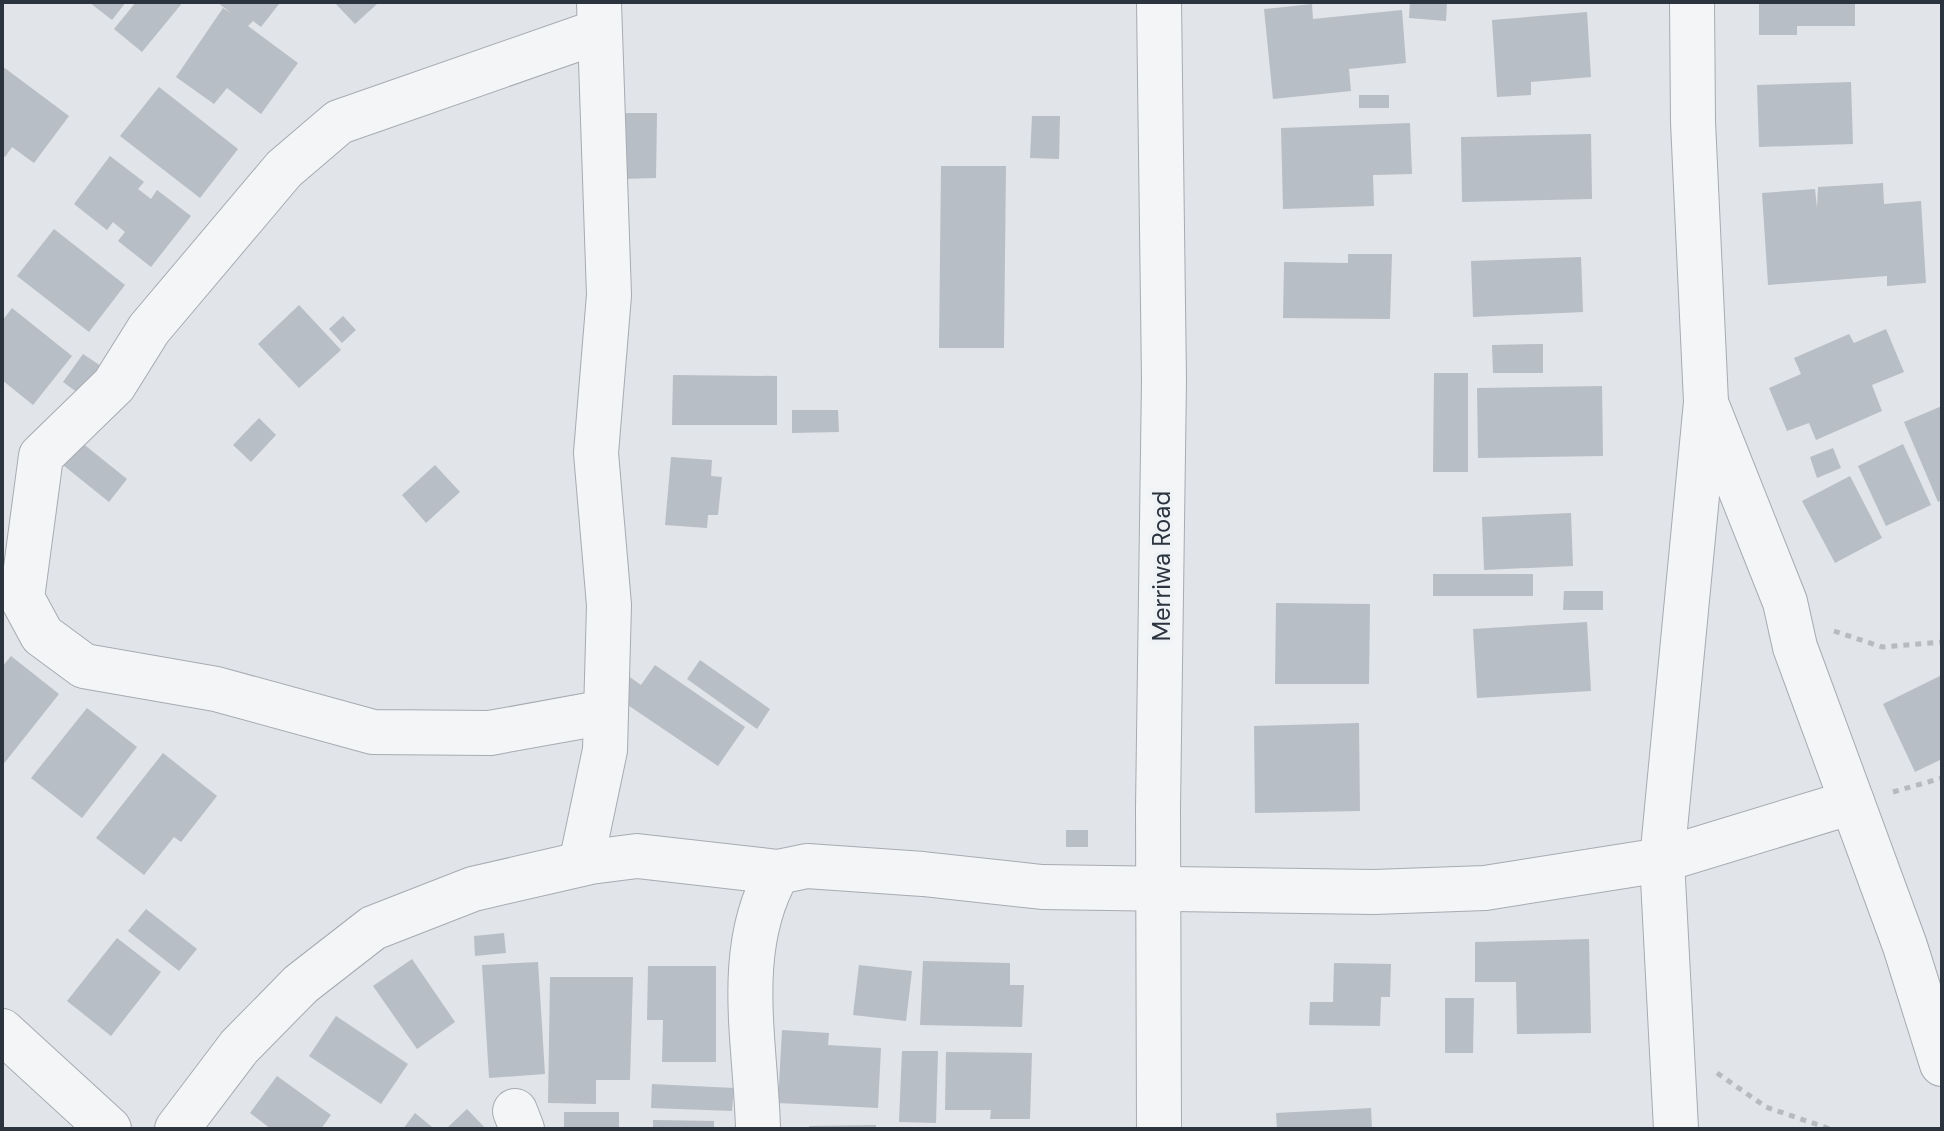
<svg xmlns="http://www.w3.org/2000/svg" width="1944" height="1131" font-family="'DM Sans',sans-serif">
  <rect width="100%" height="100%" fill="#e1e4e8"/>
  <g fill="#b8bec5">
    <polygon points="89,2 126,2 112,20"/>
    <polygon points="136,2 183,2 142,52 114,29"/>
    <polygon points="217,2 279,4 261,27 253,21 248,26 298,63 261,114 227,88 214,104 176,77 223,8 231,13"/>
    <polygon points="334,2 374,2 377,4 355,24"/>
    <polygon points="1410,2 1447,2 1446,21 1409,18"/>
    <polygon points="1759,2 1855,2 1855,26 1797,26 1797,35 1759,35"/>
    <polygon points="1312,4 1313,19 1402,10 1406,63 1349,69 1351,91 1273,99 1264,9"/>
    <polygon points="1587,12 1591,77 1531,82 1531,95 1497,97 1492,20"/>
    <polygon points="2,66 69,116 34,163 12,147 5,157 2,155"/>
    <polygon points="1851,82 1853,144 1759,147 1757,85"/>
    <polygon points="159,87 238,149 200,198 120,136"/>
    <rect x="1359" y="95" width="30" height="13"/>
    <polygon points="623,113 657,113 656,178 622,179"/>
    <polygon points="1032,116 1060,116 1059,159 1030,158"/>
    <polygon points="1410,123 1412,174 1373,175 1374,206 1283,209 1281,128"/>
    <polygon points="1591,134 1592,199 1462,202 1461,137"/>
    <polygon points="110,156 144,182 138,189 151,199 157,190 191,216 151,267 118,241 125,232 113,222 107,230 74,204"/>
    <polygon points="941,166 1006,166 1004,348 939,348"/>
    <polygon points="1883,183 1884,204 1921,201 1926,283 1887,286 1887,276 1768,285 1762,193 1815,189 1817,208 1818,187"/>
    <polygon points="54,229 125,285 89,332 17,276"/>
    <polygon points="1348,254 1392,254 1390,319 1283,318 1284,262 1348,263"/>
    <polygon points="1581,257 1583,312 1473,317 1471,261"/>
    <polygon points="299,305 341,350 299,388 258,344"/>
    <polygon points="12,308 72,356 33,405 2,380 2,321"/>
    <polygon points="343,316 356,330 342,343 329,329"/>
    <polygon points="1886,329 1904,372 1872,385 1882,411 1816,440 1809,423 1787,431 1769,388 1801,374 1794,358 1849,334 1854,343"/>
    <polygon points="1543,344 1543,373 1493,373 1492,345"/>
    <polygon points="83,354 107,370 86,399 63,382"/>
    <polygon points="1434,373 1468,373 1468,472 1433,472"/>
    <polygon points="673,375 777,376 777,425 672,425"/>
    <polygon points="1602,386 1603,456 1478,458 1477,388"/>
    <polygon points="1942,406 1942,500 1938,502 1904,422"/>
    <polygon points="792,410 838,410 839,432 792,433"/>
    <polygon points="259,418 276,435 251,462 233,445"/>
    <polygon points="76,438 127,479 109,502 58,461"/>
    <polygon points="1903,444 1931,505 1886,526 1858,466"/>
    <polygon points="1833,448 1841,468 1817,478 1810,457"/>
    <polygon points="671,457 712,460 711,476 722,477 718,515 708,515 707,528 665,525"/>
    <polygon points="435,465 460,492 426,523 402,495"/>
    <polygon points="1850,476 1882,538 1835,563 1802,501"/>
    <polygon points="1571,513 1573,566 1484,570 1482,517"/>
    <rect x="1433" y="574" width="100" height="22"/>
    <polygon points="1564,591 1603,591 1603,610 1563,610"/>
    <polygon points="1276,603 1370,604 1369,684 1275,684"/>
    <polygon points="1587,622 1591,691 1477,698 1473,629"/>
    <polygon points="11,656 59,694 2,766 2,667"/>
    <polygon points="700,660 770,709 757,729 687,679"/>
    <polygon points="655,665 745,727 718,766 613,695 627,675 641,685"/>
    <polygon points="1942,675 1942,759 1915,772 1883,704"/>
    <polygon points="87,708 137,747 82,818 31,778"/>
    <polygon points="1359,723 1360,811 1255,813 1254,726"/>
    <polygon points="163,753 217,796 181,842 174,837 144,875 96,838"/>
    <rect x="1066" y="830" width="22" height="17"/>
    <polygon points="146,909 197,949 179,971 128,931"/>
    <polygon points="504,933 506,953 475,956 474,936"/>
    <polygon points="117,938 161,972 111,1036 67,1001"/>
    <polygon points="1589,939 1591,1033 1517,1034 1516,982 1475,982 1475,942"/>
    <polygon points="412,959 455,1022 417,1049 373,986"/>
    <polygon points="923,961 1010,963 1010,985 1024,985 1022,1027 920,1025"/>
    <polygon points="538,962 545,1074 489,1078 482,965"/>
    <polygon points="1334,963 1391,964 1390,997 1381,997 1380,1026 1309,1025 1310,1002 1333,1002"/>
    <polygon points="859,965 912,971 906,1021 853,1015"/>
    <polygon points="648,966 716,966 716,1062 662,1062 663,1020 647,1020"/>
    <polygon points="550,977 633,977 630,1080 596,1080 596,1104 548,1103"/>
    <polygon points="1445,998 1474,998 1473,1053 1445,1053"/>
    <polygon points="336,1016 408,1064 381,1104 309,1056"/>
    <polygon points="782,1030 829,1033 828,1045 881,1048 878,1108 778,1103"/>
    <polygon points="902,1051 938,1051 936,1123 899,1122"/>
    <polygon points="946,1052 1032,1053 1030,1119 990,1119 991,1110 945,1110"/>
    <polygon points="277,1076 331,1115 321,1129 271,1129 250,1113"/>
    <polygon points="652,1084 734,1088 732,1111 651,1108"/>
    <polygon points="1371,1108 1372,1129 1277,1129 1276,1113"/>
    <polygon points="467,1109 486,1129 446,1129"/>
    <rect x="564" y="1112" width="55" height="17"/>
    <polygon points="415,1113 432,1127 430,1129 403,1129"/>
    <polygon points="653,1120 714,1121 714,1129 653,1129"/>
    <polygon points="876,1125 876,1129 809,1129 809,1126"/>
  </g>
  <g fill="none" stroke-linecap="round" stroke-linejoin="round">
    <g stroke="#a7abb2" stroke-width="46">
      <g id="minor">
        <polyline points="1159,2 1164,380 1158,809 1159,1129"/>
        <polyline points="597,32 339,122 284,169 149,329 114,385 41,456 22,598 42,635 84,666 216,689 373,732 490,733 606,712"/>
        <polyline points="1708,408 1785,602 1795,647 1905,946 1942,1064"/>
        <polyline points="581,864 605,750 609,605 596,453 609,295 599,3"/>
        <polyline points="2,1031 109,1129"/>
        <polyline points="515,1111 522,1129"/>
        <polyline points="177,1129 239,1047 301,984 373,928 473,889 590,862 637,856 778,872"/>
        <path d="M758,1129C756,1043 733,950 778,872L807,866L923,874L1042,887L1374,892L1485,888L1662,860L1852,802"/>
        <polyline points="1676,1129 1662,860 1706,402 1693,122 1692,2"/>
      </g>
    </g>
    <g stroke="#b7bbc0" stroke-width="5" stroke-dasharray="6 6" stroke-linecap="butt">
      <polyline points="1834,631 1882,647 1942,642"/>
      <polyline points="1893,792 1942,778"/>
      <polyline points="1717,1073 1766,1107 1830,1129"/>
    </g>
    <use href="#minor" stroke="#f3f5f7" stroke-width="44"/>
  </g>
  <g text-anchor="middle" stroke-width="8" stroke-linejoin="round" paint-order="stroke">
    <g font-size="24" fill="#2b333f" stroke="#f0f3f6">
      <text transform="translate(1162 566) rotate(-90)" y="8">Merriwa Road</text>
    </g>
  </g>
  <rect width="1944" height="1131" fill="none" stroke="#2b333f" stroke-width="8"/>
</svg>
